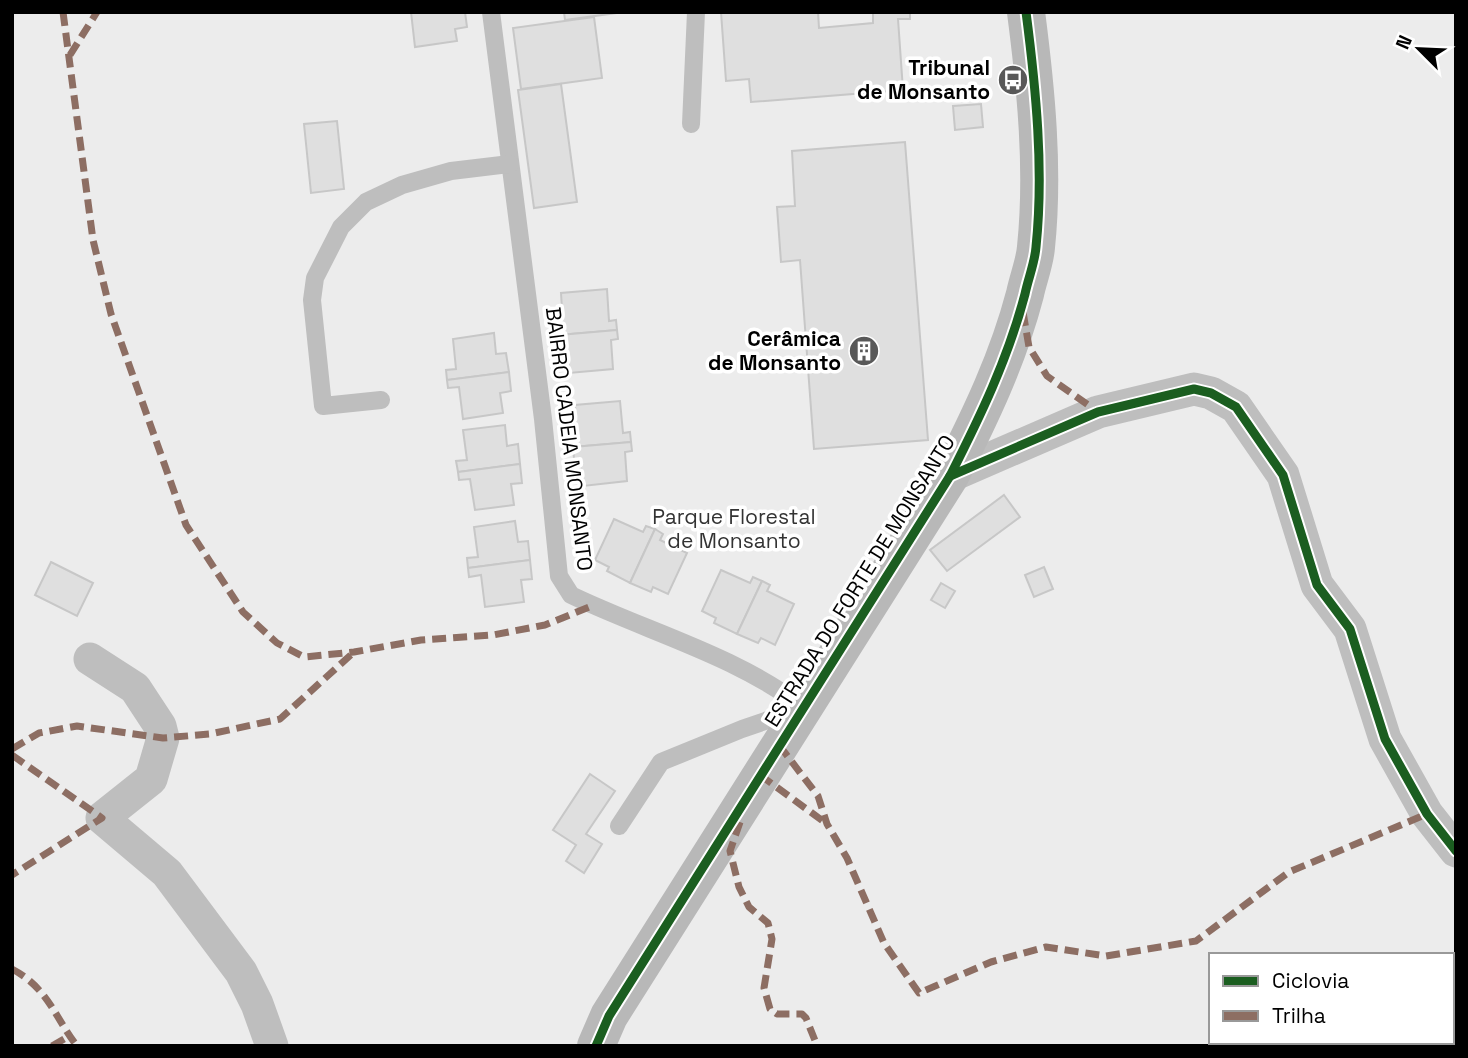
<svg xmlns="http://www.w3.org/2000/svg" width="1468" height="1058" font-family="'Space Grotesk',sans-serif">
  <rect width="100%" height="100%" fill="#fff"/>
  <path fill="#ececec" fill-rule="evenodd" d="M12,12H1456V1046H12ZM1211,955H1452V1042H1211Z"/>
  <g fill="#dfdfdf" stroke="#c7c7c7" stroke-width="2">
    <polygon points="411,12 465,12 467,27 455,29 457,41 415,47"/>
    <polygon points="564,12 624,12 565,20"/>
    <polygon points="721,12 818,12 819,28 873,23 873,12 910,12 910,19 898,19 903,90 751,102 749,79 726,81"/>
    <polygon points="594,17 602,78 521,89 513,28"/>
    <polygon points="561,84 577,202 534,208 518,90"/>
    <polygon points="981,104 983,127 955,130 953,106"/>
    <polygon points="337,121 344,189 311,193 304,124"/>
    <polygon points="905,142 928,440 814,449 800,260 781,262 777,207 795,206 792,151"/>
    <polygon points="607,289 609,321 616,320 617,330 559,335 557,309 562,309 561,293"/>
    <polygon points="617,330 618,339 611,340 613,369 569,373 568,357 561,358 559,335"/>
    <polygon points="494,333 496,354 506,353 509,372 447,380 446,370 456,369 453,339"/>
    <polygon points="509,372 511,391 500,393 503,413 463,419 459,387 448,388 447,380"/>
    <polygon points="620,401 623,433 630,432 631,442 573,447 571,421 576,421 575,405"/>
    <polygon points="505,425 507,446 518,444 520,464 458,472 456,461 467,460 463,430"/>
    <polygon points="631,442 632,451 625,452 627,481 583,486 581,469 575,470 573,447"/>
    <polygon points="520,464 522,483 511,484 514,505 475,510 470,479 459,480 458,472"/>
    <polygon points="1004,495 1020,517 947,571 930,550"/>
    <polygon points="614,519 643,532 646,526 655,529 630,583 607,571 609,567 595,560"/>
    <polygon points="515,521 518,542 528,541 530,560 468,568 467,558 478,557 474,527"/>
    <polygon points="655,529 663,534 660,540 687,553 668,594 653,587 651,592 630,583"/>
    <polygon points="530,560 532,579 521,580 524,602 485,607 481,575 469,577 468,568"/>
    <polygon points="51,562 93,583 77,616 35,595"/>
    <polygon points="1044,567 1053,589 1034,597 1025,575"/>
    <polygon points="721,570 750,583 753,577 762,581 737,634 714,623 716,618 702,611"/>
    <polygon points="762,581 770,585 767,591 794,604 775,645 761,638 758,643 737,634"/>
    <polygon points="941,583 955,591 945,608 931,600"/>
    <polygon points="590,774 615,791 586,834 602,844 584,873 566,861 576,845 553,830"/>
  </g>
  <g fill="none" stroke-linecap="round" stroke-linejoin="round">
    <g stroke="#bebebe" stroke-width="18">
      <path d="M491,12L543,419L559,576L571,595C648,632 735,655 803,707"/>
      <polyline points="691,124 696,12"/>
      <polyline points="381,400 323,406 312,300 315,278 341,227 366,202 402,185 451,171 510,164"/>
      <polyline points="619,826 661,762 742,729 797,710"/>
    </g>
    <g stroke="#bebebe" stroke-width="33">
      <polyline points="950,476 1098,412 1194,389 1211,393 1236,407 1283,475 1317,585 1350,629 1385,739 1427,814 1456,851"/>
      <polyline points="90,659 135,688 160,726 163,738 151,779 102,818 167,873 241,972 257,1004 272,1046"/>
    </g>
    <path stroke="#b8b8b8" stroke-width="38" d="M596,1046L609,1016L950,476C980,417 1008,359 1025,294C1028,279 1035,262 1036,247C1044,170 1036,89 1026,12"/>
    <g stroke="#8d6e63" stroke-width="7" stroke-dasharray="14 7" stroke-linecap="butt">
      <polyline points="63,12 93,240 111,314 186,525 243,612 277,643 304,657 354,652 421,640 493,635 545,625 594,605"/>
      <polyline points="70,55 97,12"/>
      <polyline points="1023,312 1029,347 1047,376 1098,412"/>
      <polyline points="779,745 818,796 827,824 847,858 884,943 919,993 991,962 1046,947 1106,956 1196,941 1289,872 1427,814"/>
      <polyline points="12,749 39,733 77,726 163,738 210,734 280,719 354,652"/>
      <polyline points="12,755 102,818 12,875"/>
      <polyline points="760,775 827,824"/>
      <polyline points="740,822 730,851 739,887 749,907 768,923 772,939 764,988 770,1009 777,1014 802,1014 806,1018 816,1043"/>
      <path d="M12,969C48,988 54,1016 77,1046"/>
      <polyline points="52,1046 69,1036"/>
    </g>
    <g stroke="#fff" stroke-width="13">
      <g id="cycleway">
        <polyline points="950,476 1098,412 1194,389 1211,393 1236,407 1283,475 1317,585 1350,629 1385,739 1427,814 1456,851"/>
        <path d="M596,1046L609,1016L950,476C980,417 1008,359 1025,294C1028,279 1035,262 1036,247C1044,170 1036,89 1026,12"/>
      </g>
    </g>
    <use href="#cycleway" stroke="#1b5e20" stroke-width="9"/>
  </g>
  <defs>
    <g id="bus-disc" transform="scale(1.575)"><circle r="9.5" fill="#595959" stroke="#fff"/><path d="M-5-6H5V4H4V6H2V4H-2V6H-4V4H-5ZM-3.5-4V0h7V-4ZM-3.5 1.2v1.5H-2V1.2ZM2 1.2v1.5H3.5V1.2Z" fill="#fff"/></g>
    <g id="building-disc" transform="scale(1.575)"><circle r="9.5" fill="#595959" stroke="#fff"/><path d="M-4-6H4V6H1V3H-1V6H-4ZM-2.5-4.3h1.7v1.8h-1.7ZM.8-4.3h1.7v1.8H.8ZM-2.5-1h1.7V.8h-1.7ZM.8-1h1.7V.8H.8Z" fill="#fff"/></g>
  </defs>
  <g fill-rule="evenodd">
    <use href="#bus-disc" x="1013" y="80"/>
    <use href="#building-disc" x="864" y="351"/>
  </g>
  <g text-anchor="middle" stroke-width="7" stroke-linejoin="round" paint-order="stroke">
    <g font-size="21" font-weight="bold" fill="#000" stroke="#fff" text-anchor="end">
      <text x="990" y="75">Tribunal<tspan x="990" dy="24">de Monsanto</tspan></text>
      <text x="841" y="346">Cerâmica<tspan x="841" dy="24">de Monsanto</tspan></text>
    </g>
    <g font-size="21" fill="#000" stroke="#fff">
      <text transform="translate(569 439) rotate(83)" y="7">BAIRRO CADEIA MONSANTO</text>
      <text transform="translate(860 581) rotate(-58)" y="7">ESTRADA DO FORTE DE MONSANTO</text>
    </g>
    <g font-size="21" fill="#333" stroke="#fff">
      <text x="734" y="524">Parque Florestal<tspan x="734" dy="24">de Monsanto</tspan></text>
    </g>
  </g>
  <rect width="1468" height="1058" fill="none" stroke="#000000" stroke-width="28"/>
  <rect x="1209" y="953" width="245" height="91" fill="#ffffff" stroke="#999999" stroke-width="2"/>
  <rect x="1223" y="976" width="35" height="10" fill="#1b5e20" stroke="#999999" stroke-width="2"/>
  <text x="1272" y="988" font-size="21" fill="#000000">Ciclovia</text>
  <rect x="1223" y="1011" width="35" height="10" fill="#8d6e63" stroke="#999999" stroke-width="2"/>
  <text x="1272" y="1023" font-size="21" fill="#000000">Trilha</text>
  <g transform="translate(1419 49) rotate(294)" stroke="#ffffff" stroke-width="5" paint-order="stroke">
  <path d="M0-5L12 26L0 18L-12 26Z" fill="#000000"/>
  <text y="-10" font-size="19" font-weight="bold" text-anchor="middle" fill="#000000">N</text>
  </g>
</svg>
